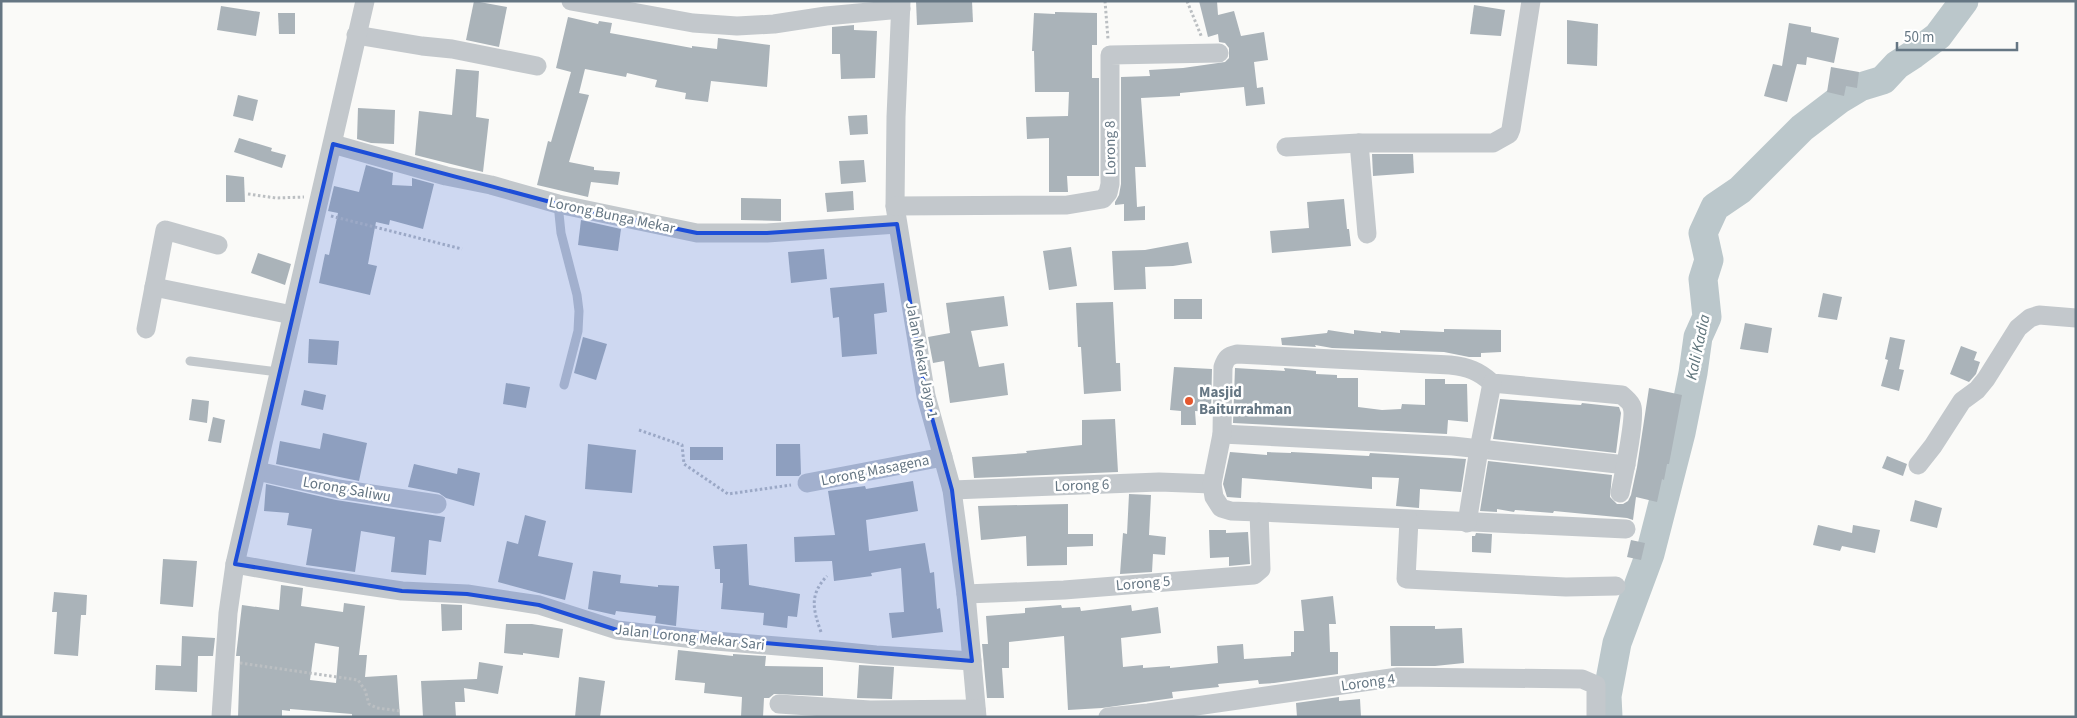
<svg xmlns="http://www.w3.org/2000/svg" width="2077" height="718" font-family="'Source Sans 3',sans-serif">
  <rect width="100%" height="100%" fill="#fafaf8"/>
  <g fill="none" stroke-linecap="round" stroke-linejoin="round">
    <polyline stroke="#bbc7cb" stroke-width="29" points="1608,717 1607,696 1617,643 1650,554 1681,433 1693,373 1698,337 1707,317 1703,279 1709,260 1703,233 1715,207 1740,190 1802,128 1840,99 1860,87 1883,80 1897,65 1914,54 1938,36 1964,1"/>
  </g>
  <g fill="#aab3b9" fill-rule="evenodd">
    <polygon points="474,1 507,7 499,47 466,40"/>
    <polygon points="916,1 972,1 973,22 917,25"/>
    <polygon points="1199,1 1217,1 1218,15 1234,11 1241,36 1264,32 1268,60 1254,62 1257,88 1263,87 1265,104 1246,106 1244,87 1180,93 1180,96 1141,98 1146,167 1135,167 1137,207 1145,206 1145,220 1124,221 1124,204 1115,205 1115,202 1119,195 1121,184 1121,77 1150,76 1149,70 1183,68 1225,62 1229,58 1229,48 1225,43 1219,42 1218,34 1208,37"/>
    <polygon points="1474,5 1505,10 1501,36 1470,34"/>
    <polygon points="221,6 260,12 256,36 217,30"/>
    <polygon points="1055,12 1097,13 1097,45 1092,45 1092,78 1099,78 1099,176 1067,176 1068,192 1049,192 1049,138 1027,139 1026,117 1068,116 1069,92 1035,92 1034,51 1032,51 1034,13 1055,14"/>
    <polygon points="278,13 295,13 295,34 279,34"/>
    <polygon points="568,17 598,24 599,21 612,23 610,33 692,48 692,46 717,49 718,38 770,45 767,87 711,81 708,102 685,99 686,93 655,87 657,80 627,73 626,77 585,69 579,93 589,95 569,162 594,167 594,170 620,172 618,185 591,182 588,197 537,185 548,141 551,142 571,72 556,68"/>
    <polygon points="1567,20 1598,24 1597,66 1567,64"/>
    <polygon points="1789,23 1811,27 1811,32 1839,38 1834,63 1807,57 1806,65 1797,64 1787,102 1764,96 1773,64 1782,66"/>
    <polygon points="854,25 854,30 877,31 875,78 841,79 840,54 832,54 832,27"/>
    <polygon points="1831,67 1859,72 1857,88 1846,86 1844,96 1827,92"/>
    <polygon points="456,69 479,71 476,117 489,119 483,172 415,155 419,111 452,115"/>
    <polygon points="238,95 258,100 253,121 233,116"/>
    <polygon points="358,108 395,110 394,144 371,143 357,139"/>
    <polygon points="867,115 868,134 850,135 848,116"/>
    <polygon points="239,138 272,148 271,151 286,155 282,168 234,152"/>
    <polygon points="1372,154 1413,154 1414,173 1373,176"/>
    <polygon points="864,160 866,182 841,184 839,161"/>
    <polygon points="366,165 393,173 392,185 412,186 412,178 434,184 423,229 390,220 389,225 376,222 368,264 377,266 370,295 319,283 325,254 329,255 338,213 328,211 334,186 359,192"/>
    <polygon points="226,175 244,177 245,202 226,202"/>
    <polygon points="853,191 854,210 827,212 825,193"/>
    <polygon points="741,198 781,199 781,221 741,220"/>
    <polygon points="1344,199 1347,229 1349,229 1351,246 1272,253 1270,231 1309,228 1307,202"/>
    <polygon points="581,220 621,229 618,251 578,245"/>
    <polygon points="1188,242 1192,263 1173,266 1145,267 1146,289 1114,290 1112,251 1145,250"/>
    <polygon points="1071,247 1077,286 1049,290 1043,251"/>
    <polygon points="824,249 827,279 791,283 788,252"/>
    <polygon points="258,253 291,264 285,285 251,273"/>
    <polygon points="884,283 887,312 874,314 877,354 842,357 839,317 833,318 830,288"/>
    <polygon points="1823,293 1842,297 1837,320 1818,317"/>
    <polygon points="1004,296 1008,326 971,331 979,367 1004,363 1008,395 950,403 944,361 933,363 928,337 950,333 946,303"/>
    <rect x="1174" y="299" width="28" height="20"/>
    <polygon points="1113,302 1116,363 1120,363 1121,391 1084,394 1081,347 1078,347 1076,303"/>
    <polygon points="1745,323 1772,328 1768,353 1740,349"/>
    <polygon points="1444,329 1501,330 1501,352 1481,353 1481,357 1469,357 1444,352 1332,348 1315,345 1316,347 1282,345 1281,338 1327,333 1328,330 1354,334 1354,330 1381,333 1381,331 1400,333 1400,330 1444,332"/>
    <polygon points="583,337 607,344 596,380 574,373"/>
    <polygon points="1890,337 1905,340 1899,369 1904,370 1899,391 1881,386 1888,360 1885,359"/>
    <polygon points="309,339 339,341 337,365 308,363"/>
    <polygon points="1961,346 1977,352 1974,360 1980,362 1976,374 1969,382 1950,374"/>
    <polygon points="1174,367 1212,369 1211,412 1195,411 1196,425 1181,425 1181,411 1170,410"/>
    <polygon points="1235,368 1285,371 1284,368 1316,371 1316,374 1337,375 1337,378 1358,378 1358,407 1382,410 1401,409 1402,404 1425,405 1425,379 1445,379 1445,384 1467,384 1468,422 1448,420 1447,434 1233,423"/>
    <polygon points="506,383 530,387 526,408 503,404"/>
    <polygon points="1649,388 1682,395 1669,464 1667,464 1664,480 1662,479 1657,502 1636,497 1633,520 1627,518 1554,511 1553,513 1515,510 1514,512 1497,509 1497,512 1480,511 1488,461 1612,475 1610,497 1617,504 1623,504 1628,501 1631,495 1637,467"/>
    <polygon points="304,390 326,395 323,410 301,405"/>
    <polygon points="192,399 209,401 207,423 189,420"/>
    <polygon points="1500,399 1565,404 1581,405 1582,403 1619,407 1621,413 1616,453 1493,439"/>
    <polygon points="213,417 225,420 221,443 208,441"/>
    <polygon points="1115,419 1118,472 974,478 972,457 1027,453 1026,451 1082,445 1082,420"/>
    <polygon points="323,433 367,443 359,481 276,464 280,441 320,449"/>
    <polygon points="588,444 636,450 632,493 585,489"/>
    <polygon points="776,444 800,444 801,474 799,476 776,476"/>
    <rect x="690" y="447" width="33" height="13"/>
    <polygon points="1230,452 1267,455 1267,452 1291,453 1291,452 1369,456 1370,453 1466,459 1461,492 1420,489 1419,508 1396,506 1399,478 1372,477 1372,489 1242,478 1241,498 1227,497 1223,484"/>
    <polygon points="1887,456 1907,464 1903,476 1882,468"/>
    <polygon points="414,464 457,474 458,468 480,473 474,506 446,498 439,493 408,487"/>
    <polygon points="913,481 918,511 866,520 869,551 925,543 930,573 934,572 937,609 940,608 943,632 892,638 889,613 904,612 901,568 871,573 872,576 834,581 832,561 795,562 794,537 835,535 828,491 865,486 866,489"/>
    <polygon points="266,484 336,500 445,517 441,542 429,540 426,575 391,572 395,537 361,531 355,572 306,565 312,529 287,525 289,513 264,511"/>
    <polygon points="1129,494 1151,495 1149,535 1166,537 1165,555 1153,554 1152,572 1120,574 1123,533 1127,534"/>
    <polygon points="1915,500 1942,508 1937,528 1910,521"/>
    <polygon points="1068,504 1068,534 1093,534 1093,546 1067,547 1067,565 1027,566 1026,536 981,540 978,506"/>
    <polygon points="525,515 546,521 538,556 573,563 565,600 498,582 507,541 518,544"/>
    <polygon points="1818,525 1852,533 1853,525 1880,530 1875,553 1842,546 1840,551 1813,545"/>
    <polygon points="1209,530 1226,530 1226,533 1248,532 1250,564 1229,566 1229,557 1210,558"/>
    <polygon points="1476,533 1492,534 1491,553 1472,552 1472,536 1475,536"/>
    <polygon points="1631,540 1645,543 1641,560 1627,557"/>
    <polygon points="747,544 749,585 800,594 797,617 788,616 787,628 763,625 764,613 721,609 723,583 720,583 720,569 715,569 713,546"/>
    <polygon points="163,559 197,561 193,607 160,604"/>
    <polygon points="593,571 621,575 620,583 658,587 658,585 679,586 676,626 655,623 656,616 616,611 615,615 588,609"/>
    <path d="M281,585L303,588L301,606L343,612L344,603L365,606L359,655H367L365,677L397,675L400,717H352V714L290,709V711L282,710V717H238L240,656H236L242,605L279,610ZM315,643L339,647L336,683L310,680Z"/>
    <polygon points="54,592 87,595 86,615 81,615 78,656 54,654 57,612 52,612"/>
    <polygon points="1333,596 1336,624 1329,624 1330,652 1338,652 1338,674 1274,683 1259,684 1258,680 1218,684 1219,687 1172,692 1173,698 1102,708 1068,710 1064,636 1009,642 1009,668 1002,668 1004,698 987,698 982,644 988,644 986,616 1025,613 1025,608 1061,605 1062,608 1080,607 1081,611 1131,605 1132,611 1158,607 1161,633 1121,638 1123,667 1143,665 1143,668 1170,666 1170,668 1218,663 1217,646 1243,644 1244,659 1291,656 1291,652 1294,652 1294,631 1304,631 1301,600"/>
    <polygon points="441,604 462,605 462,630 442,631"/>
    <polygon points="506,624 532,624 563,629 559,658 523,653 523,655 504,653"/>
    <polygon points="1390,626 1435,626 1435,629 1462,628 1464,663 1435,666 1391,666"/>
    <polygon points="182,636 215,638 213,656 198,656 197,692 155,690 156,665 181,666"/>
    <polygon points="678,650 733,656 733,654 766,656 765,666 823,667 823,696 774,694 769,698 764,698 763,717 741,717 742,697 704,693 705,683 675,680"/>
    <polygon points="479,662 503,666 498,694 464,688 465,702 455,702 456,717 423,717 421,681 477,679"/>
    <polygon points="859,665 894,667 892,699 857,698"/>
    <polygon points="579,677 605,681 600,717 575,717"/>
    <polygon points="1339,697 1339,701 1360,699 1361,717 1297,717 1296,703"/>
  </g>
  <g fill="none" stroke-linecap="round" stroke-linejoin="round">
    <g stroke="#bbbfc2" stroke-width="3" stroke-dasharray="2.5 2.5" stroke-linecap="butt">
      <polyline points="1105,1 1108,39"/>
      <polyline points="1187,1 1202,38"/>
      <polyline points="248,194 276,198 304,197"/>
      <polyline points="331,216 462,249"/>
      <polyline points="639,430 682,445 684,464 728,494 791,485"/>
      <path d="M821,632C813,609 809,595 827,576"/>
      <polyline points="240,663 358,680 365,690 369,704 377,708 401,711"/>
    </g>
    <g stroke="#c3c8cc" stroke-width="9">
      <polyline points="558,204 561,233 577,295 579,311 578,331 564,385"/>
      <polyline points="190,361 278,372"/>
    </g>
    <g stroke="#c3c8cc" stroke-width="19">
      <polyline points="571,1 693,23 737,26 774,24 826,16 901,9"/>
      <polyline points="901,1 896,117 895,206 926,396 952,490 966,594 977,717"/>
      <polyline points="356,35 422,46 452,49 537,66"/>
      <polyline points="1359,143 1367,234"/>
      <polyline points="333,144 446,176 491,185 558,204 697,233 767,233 897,224"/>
      <polyline points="1286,147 1359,143 1493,143 1509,134 1511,129 1531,1"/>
      <polyline points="895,206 1067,205 1103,199 1108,193 1110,184 1110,55 1219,53"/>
      <polyline points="154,287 292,315"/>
      <polyline points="146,329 165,230 218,245"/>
      <polyline points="1222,434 1453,446 1626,465"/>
      <polyline points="1918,465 1933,446 1962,401 1977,390 1986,379 2018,328 2030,318 2039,315 2076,318"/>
      <polyline points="257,471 338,489 437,504"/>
      <polyline points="807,483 943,457"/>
      <polyline points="952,490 1159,482 1212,484"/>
      <path d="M1620,493C1623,479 1636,417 1632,407C1631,402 1626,399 1622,395L1492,383C1479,371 1468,367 1450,365L1237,354C1228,356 1226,358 1223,367L1222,434L1212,484L1214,497L1221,508L1231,511L1259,512L1626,529"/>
      <polyline points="1409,520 1406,579 1566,587 1616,586"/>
      <polyline points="1467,523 1479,449 1492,383"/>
      <polyline points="235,564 307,577 402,591 467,594 539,605 617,630 703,640 826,650 876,655 972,661"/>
      <polyline points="966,594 1064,590 1254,575 1261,569 1259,512"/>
      <polyline points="779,704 870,710 976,709"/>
      <polyline points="221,717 228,613 235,564 365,1"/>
      <polyline points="1108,717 1148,713 1398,677 1582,679 1596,685 1596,717"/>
    </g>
  </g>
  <path fill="#1d4ed8" fill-opacity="0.2" stroke="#1d4ed8" stroke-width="4" stroke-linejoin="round" d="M333,144L558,204L697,233H767L897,224L926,396L952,490L972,661L617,630L539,605L467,594L402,591L235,564Z"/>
  <circle fill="#e4572e" stroke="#fff" stroke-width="2" cx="1189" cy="401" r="5"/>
  <g text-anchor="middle" stroke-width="5" stroke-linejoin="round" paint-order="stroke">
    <g font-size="15" fill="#657683" stroke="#fff">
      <text transform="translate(1110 148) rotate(-91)" y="5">Lorong 8</text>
      <text transform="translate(612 215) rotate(12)" y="5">Lorong Bunga Mekar</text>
      <text transform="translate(922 360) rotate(79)" y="5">Jalan Mekar Jaya 1</text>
      <text transform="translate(875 470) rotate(-11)" y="5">Lorong Masagena</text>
      <text transform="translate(1082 485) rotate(-2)" y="5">Lorong 6</text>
      <text transform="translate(347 489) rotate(10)" y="5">Lorong Saliwu</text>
      <text transform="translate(1143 583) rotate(-5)" y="5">Lorong 5</text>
      <text transform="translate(690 637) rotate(6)" y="5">Jalan Lorong Mekar Sari</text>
      <text transform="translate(1368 682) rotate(-8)" y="5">Lorong 4</text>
    </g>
    <g font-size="15" font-weight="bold" fill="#657683" stroke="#fff" text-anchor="start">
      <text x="1199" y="397">Masjid<tspan x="1199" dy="17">Baiturrahman</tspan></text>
    </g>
    <g font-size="16" font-style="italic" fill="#60757c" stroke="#fff">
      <text transform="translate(1697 347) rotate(-78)" y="6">Kali Kadia</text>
    </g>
  </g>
  <rect width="2077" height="718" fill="none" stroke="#657683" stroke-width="5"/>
  <path d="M1897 42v8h120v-8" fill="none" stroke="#657683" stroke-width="2.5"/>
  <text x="1904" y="42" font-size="15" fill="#657683" stroke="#ffffff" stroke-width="4" paint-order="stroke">50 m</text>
</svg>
